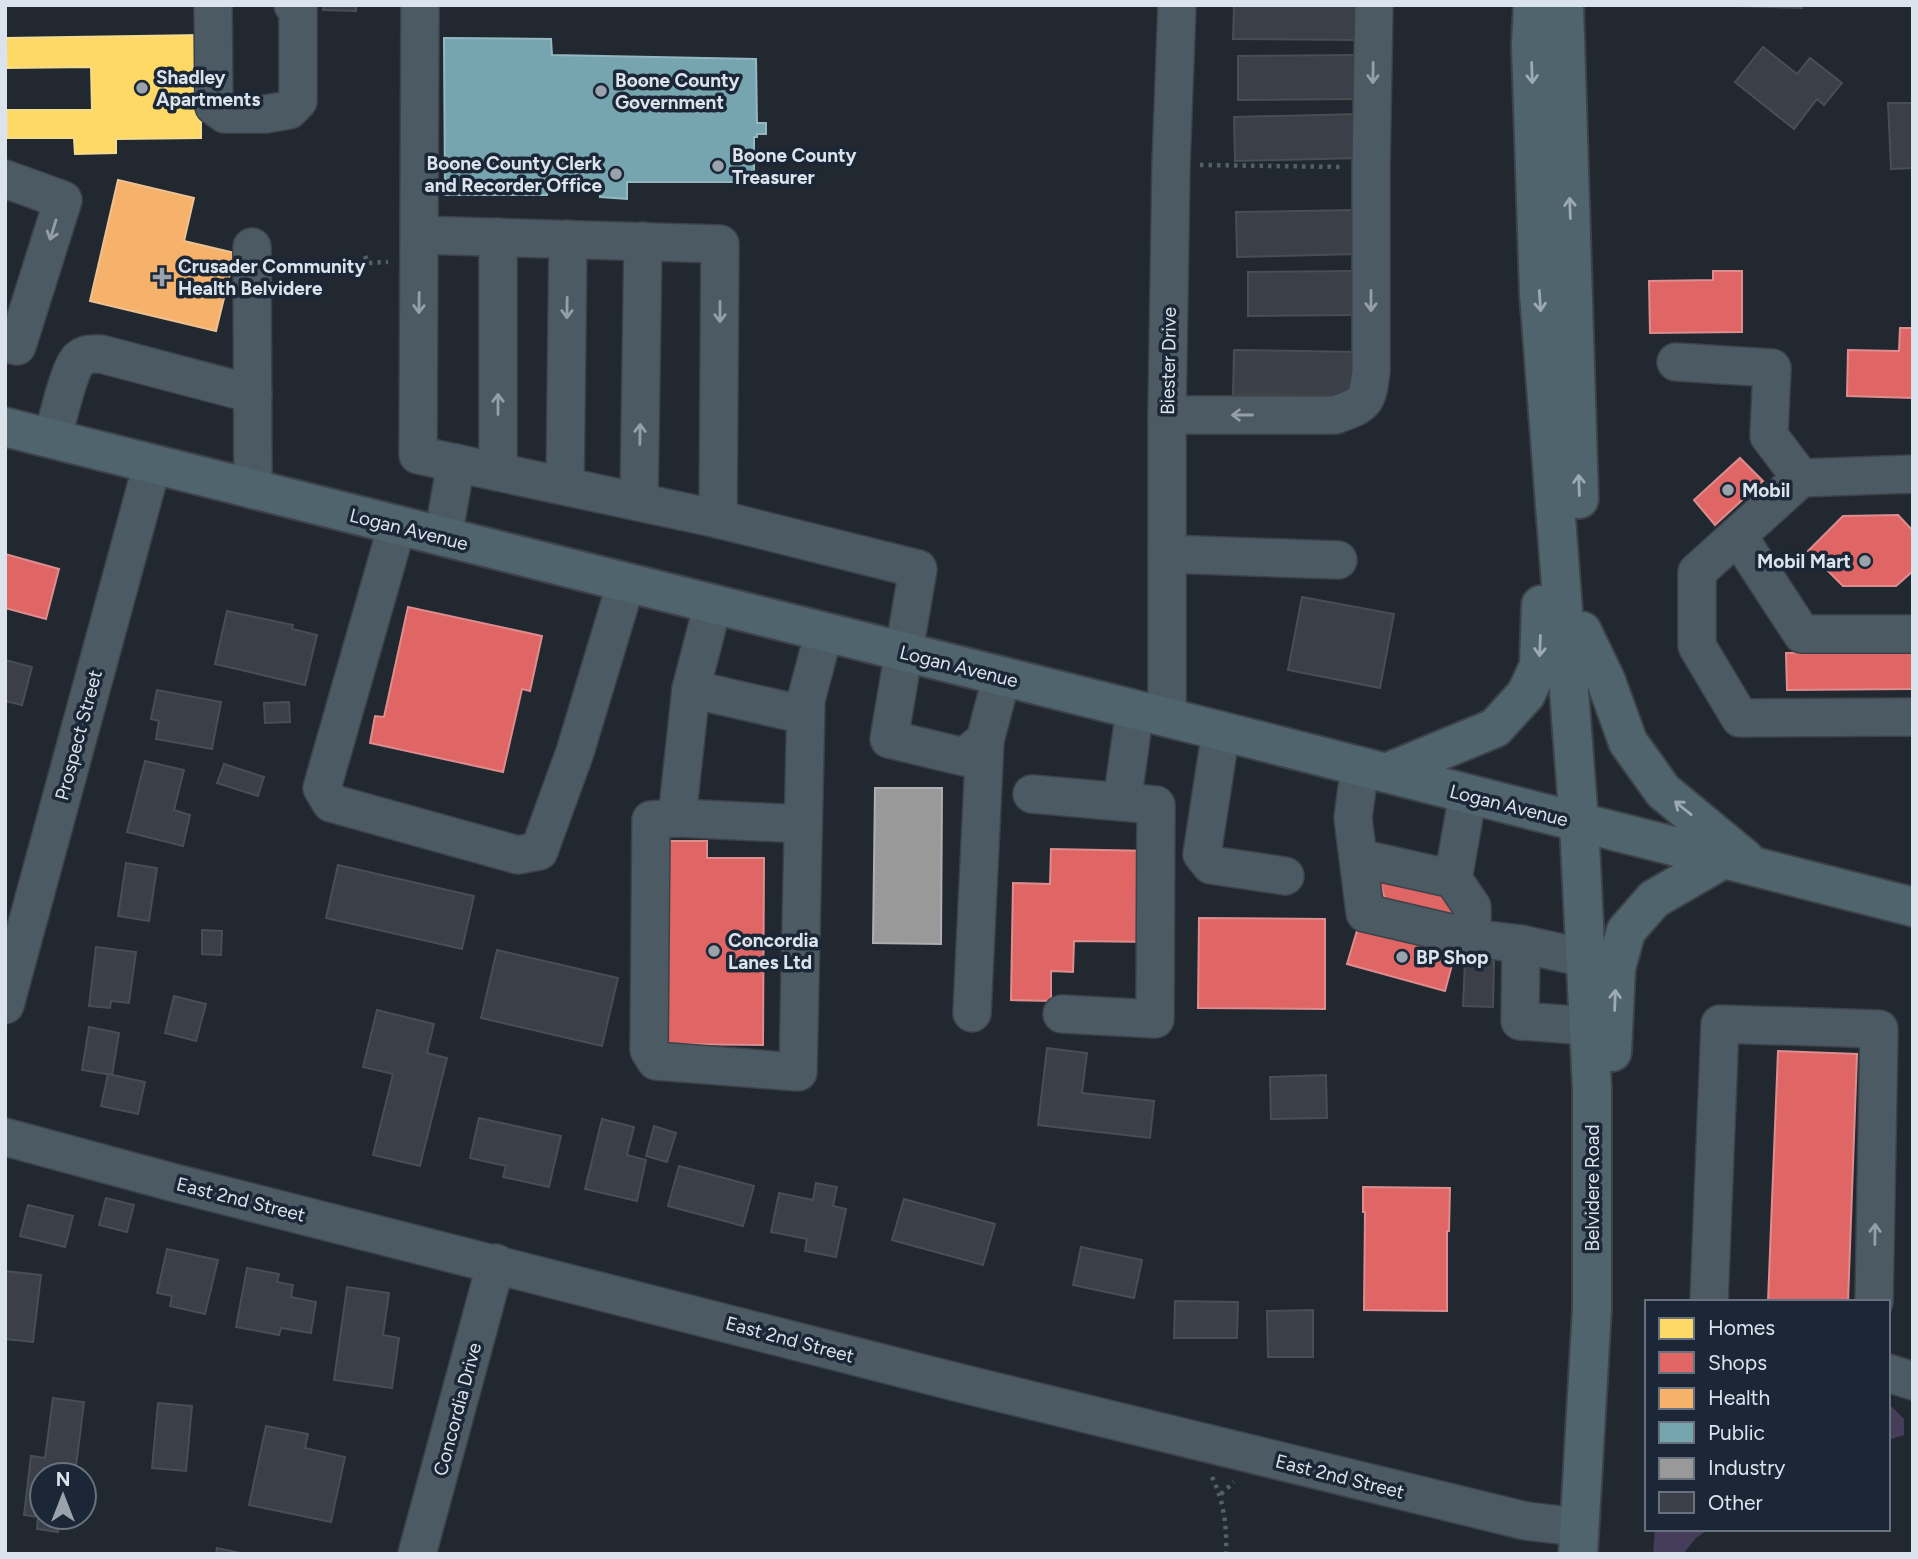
<svg xmlns="http://www.w3.org/2000/svg" width="1918" height="1559" font-family="Figtree,sans-serif">
  <rect width="100%" height="100%" fill="#212830"/>
  <g fill="#453d59">
    <polygon points="1888,1406 1891,1406 1904,1419 1904,1435 1888,1440"/>
    <polygon points="1655,1529 1709,1529 1696,1538 1683,1554 1653,1554"/>
  </g>
  <polygon fill="#ffd966" stroke="#f4dc8e" stroke-width="2" points="202,35 202,65 193,65 193,108 201,108 201,138 116,139 116,153 75,154 74,138 8,138 7,110 92,110 91,67 7,68 6,38"/>
  <g fill="#e06666" stroke="#de8c8e" stroke-width="2">
    <polygon points="1713,271 1742,271 1742,332 1650,333 1649,281 1713,280"/>
    <polygon points="1900,328 1913,328 1913,398 1847,396 1848,350 1899,351"/>
    <polygon points="1740,458 1763,481 1715,525 1694,500"/>
    <polygon points="1898,515 1913,531 1913,571 1896,586 1843,586 1808,551 1843,516"/>
    <polygon points="5,554 59,569 46,619 5,608"/>
    <polygon points="408,607 542,636 530,691 522,689 503,772 370,743 375,716 384,717"/>
    <polygon points="1913,651 1913,689 1787,690 1786,653"/>
    <polygon points="665,841 707,841 707,858 764,858 763,1045 664,1044"/>
    <polygon points="1051,849 1154,851 1152,942 1074,941 1073,972 1051,971 1051,1001 1011,1000 1013,883 1050,884"/>
    <polygon points="1378,875 1448,893 1460,929 1389,913"/>
    <polygon points="1199,918 1325,919 1325,1009 1198,1008"/>
    <polygon points="1359,924 1456,950 1445,991 1347,964"/>
    <polygon points="1778,1051 1857,1054 1848,1302 1768,1302"/>
    <polygon points="1363,1187 1450,1188 1449,1231 1447,1231 1447,1311 1364,1310 1365,1212 1363,1212"/>
  </g>
  <polygon fill="#f6b26b" stroke="#eec192" stroke-width="2" points="118,180 194,198 184,241 235,253 216,331 90,301"/>
  <polygon fill="#76a5af" stroke="#94b8c2" stroke-width="2" points="444,38 551,39 552,55 756,59 757,123 766,123 766,134 757,134 757,137 754,137 754,182 627,182 627,199 600,197 599,182 551,181 551,191 548,191 547,195 445,195"/>
  <polygon fill="#999" stroke="#adafb2" stroke-width="2" points="875,788 942,788 941,944 873,943"/>
  <g fill="#3b3f47" stroke="#494d54" stroke-width="2">
    <polygon points="324,5 356,5 356,11 323,10"/>
    <polygon points="1234,5 1357,5 1357,40 1233,39"/>
    <polygon points="1734,5 1802,5 1802,8 1734,6"/>
    <polygon points="1763,47 1797,74 1810,58 1842,83 1824,105 1817,99 1794,129 1735,82"/>
    <polygon points="1358,55 1358,99 1238,100 1238,56"/>
    <polygon points="1888,103 1913,103 1913,168 1891,169"/>
    <polygon points="1358,114 1359,158 1235,161 1234,117"/>
    <polygon points="1356,210 1357,254 1237,257 1236,212"/>
    <polygon points="1357,271 1358,315 1248,316 1248,272"/>
    <polygon points="1234,350 1358,352 1357,396 1233,395"/>
    <polygon points="1302,597 1394,614 1380,688 1288,670"/>
    <polygon points="227,611 293,625 292,629 317,635 305,685 215,664"/>
    <polygon points="5,660 32,667 22,705 5,701"/>
    <polygon points="157,690 221,702 212,749 156,739 159,721 151,719"/>
    <polygon points="289,702 290,722 265,723 264,703"/>
    <polygon points="145,761 184,770 174,810 190,815 183,846 127,832"/>
    <polygon points="224,764 264,777 258,796 217,783"/>
    <polygon points="126,863 157,868 149,921 118,916"/>
    <polygon points="338,865 474,896 462,949 326,918"/>
    <polygon points="202,930 222,931 221,955 202,954"/>
    <polygon points="96,947 136,952 129,1003 111,1001 110,1008 89,1006"/>
    <polygon points="497,950 618,978 602,1046 481,1018"/>
    <polygon points="1465,960 1494,961 1493,1007 1463,1006"/>
    <polygon points="174,996 206,1004 196,1041 165,1033"/>
    <polygon points="377,1010 434,1024 427,1053 447,1058 420,1166 373,1155 393,1074 363,1067"/>
    <polygon points="89,1027 119,1033 112,1075 82,1070"/>
    <polygon points="1047,1048 1087,1053 1082,1093 1154,1101 1150,1138 1038,1125"/>
    <polygon points="108,1074 145,1082 138,1114 101,1106"/>
    <polygon points="1326,1075 1327,1118 1271,1119 1270,1077"/>
    <polygon points="479,1118 561,1136 549,1187 503,1177 506,1166 470,1158"/>
    <polygon points="602,1119 634,1127 627,1155 646,1160 637,1201 585,1189"/>
    <polygon points="654,1126 676,1133 667,1162 646,1156"/>
    <polygon points="679,1166 754,1186 743,1226 668,1206"/>
    <polygon points="816,1183 837,1187 833,1206 846,1209 836,1257 805,1251 807,1239 771,1232 779,1193 813,1200"/>
    <polygon points="106,1198 134,1205 127,1232 99,1225"/>
    <polygon points="904,1199 995,1224 983,1265 892,1240"/>
    <polygon points="28,1205 73,1216 65,1247 20,1236"/>
    <polygon points="1081,1247 1142,1260 1134,1298 1073,1285"/>
    <polygon points="167,1249 218,1260 205,1314 170,1306 172,1296 157,1293"/>
    <polygon points="247,1268 279,1274 277,1282 293,1285 291,1297 316,1302 311,1333 281,1328 279,1335 236,1327"/>
    <polygon points="5,1271 41,1275 33,1342 5,1339"/>
    <polygon points="347,1287 389,1293 383,1335 399,1338 392,1388 334,1380"/>
    <polygon points="1175,1301 1238,1302 1237,1338 1174,1338"/>
    <polygon points="1313,1310 1313,1357 1268,1357 1267,1311"/>
    <polygon points="53,1398 84,1402 75,1475 42,1475 42,1517 60,1517 58,1532 37,1529 38,1517 24,1515 31,1456 45,1458"/>
    <polygon points="158,1403 192,1406 186,1471 152,1468"/>
    <polygon points="266,1426 308,1434 305,1448 345,1457 331,1522 249,1505"/>
    <polygon points="217,1548 245,1554 216,1554"/>
  </g>
  <g fill="none" stroke-linecap="round" stroke-linejoin="round">
    <g stroke="#3d4249" stroke-width="40">
      <g id="minor">
        <polyline points="213,5 214,106 225,114 266,114 289,110 298,101 298,8 293,5"/>
        <polyline points="420,5 418,455 718,519 918,569 889,739 964,757 985,740 1002,676"/>
        <polyline points="5,179 63,200 17,346 5,343"/>
        <polyline points="420,235 720,244 718,519"/>
        <polyline points="498,237 498,472"/>
        <polyline points="252,247 253,490"/>
        <polyline points="1676,362 1772,368 1769,436 1801,478"/>
        <path d="M1167,415H1335C1365,404 1367,404 1371,372V167L1374,5"/>
        <path d="M52,439C57,424 69,367 79,359C85,353 94,354 101,354L253,394"/>
        <polyline points="1913,474 1801,478 1697,572 1697,646 1740,718 1913,717"/>
        <polyline points="565,486 568,239"/>
        <polyline points="639,502 643,241"/>
        <polyline points="397,526 322,788 331,803 518,855 539,851 575,752 626,583"/>
        <polyline points="1738,536 1802,634 1913,634"/>
        <polyline points="443,537 456,463"/>
        <polyline points="1167,554 1338,560"/>
        <polyline points="713,604 691,689 677,818 651,820 649,1050 656,1061 798,1072 806,700 824,632"/>
        <polyline points="691,689 805,715"/>
        <polyline points="1167,717 1167,415 1171,165 1177,5"/>
        <polyline points="1221,731 1202,854 1211,865 1285,876"/>
        <polyline points="1360,766 1353,818 1365,913 1472,938 1521,944 1585,958"/>
        <polyline points="1032,794 1122,802"/>
        <polyline points="677,818 803,824"/>
        <polyline points="1359,858 1453,879 1468,794"/>
        <polyline points="1453,879 1472,907 1472,938"/>
        <polyline points="1521,944 1520,1021 1589,1026"/>
        <polyline points="5,1005 152,465"/>
        <polyline points="972,1013 985,740"/>
        <polyline points="1062,1014 1155,1019 1156,805 1122,802 1135,710"/>
        <polyline points="5,1137 175,1183 960,1383 1526,1521 1578,1527"/>
        <polyline points="1709,1302 1720,1024 1879,1029 1874,1302"/>
        <polyline points="1888,1373 1913,1381"/>
        <polyline points="417,1554 496,1263"/>
      </g>
    </g>
    <g stroke="#3d4249" stroke-width="42">
      <g id="major">
        <polyline points="1533,5 1531,45 1539,293 1579,823 1592,1088 1592,1308 1578,1554"/>
        <polyline points="1564,5 1579,499"/>
        <polyline points="5,427 1221,731 1913,907"/>
        <polyline points="1582,631 1606,681 1628,742 1663,791 1745,859"/>
        <polyline points="1386,773 1495,728 1526,694 1539,666 1541,605"/>
        <polyline points="1612,1052 1616,968 1626,931 1654,899 1723,859"/>
      </g>
    </g>
    <g stroke="#555f66" stroke-width="4.5" stroke-dasharray="3.5 5" stroke-linecap="butt">
      <polyline points="1200,165 1342,167"/>
      <polyline points="365,256 368,263 388,262"/>
      <path d="M1212,1477C1224,1501 1227,1527 1226,1554"/>
      <polyline points="1221,1494 1234,1482"/>
    </g>
    <use href="#minor" stroke="#4c5b63" stroke-width="37"/>
    <use href="#major" stroke="#50646e" stroke-width="38"/>
  </g>
  <defs><path id="oneway-shaft" d="M-6 0H5M1.5-3L5.5 0L1.5 3" fill="none" stroke-width="1.6" stroke-linecap="round" stroke-linejoin="round" transform="scale(1.75)"/></defs>
  <g stroke="#949fa8">
    <use href="#oneway-shaft" transform="translate(1373 73) rotate(91)"/>
    <use href="#oneway-shaft" transform="translate(53 230) rotate(107)"/>
    <use href="#oneway-shaft" transform="translate(1371 301) rotate(90)"/>
    <use href="#oneway-shaft" transform="translate(419 303) rotate(91)"/>
    <use href="#oneway-shaft" transform="translate(567 308) rotate(91)"/>
    <use href="#oneway-shaft" transform="translate(720 312) rotate(90)"/>
    <use href="#oneway-shaft" transform="translate(498 404) rotate(-90)"/>
    <use href="#oneway-shaft" transform="translate(1242 415) rotate(180)"/>
    <use href="#oneway-shaft" transform="translate(640 434) rotate(-89)"/>
    <use href="#oneway-shaft" transform="translate(1875 1234) rotate(-89)"/>
  </g>
  <g stroke="#9caab4">
    <use href="#oneway-shaft" transform="translate(1532 73) rotate(88)"/>
    <use href="#oneway-shaft" transform="translate(1570 208) rotate(-92)"/>
    <use href="#oneway-shaft" transform="translate(1540 301) rotate(86)"/>
    <use href="#oneway-shaft" transform="translate(1579 485) rotate(-92)"/>
    <use href="#oneway-shaft" transform="translate(1540 646) rotate(92)"/>
    <use href="#oneway-shaft" transform="translate(1683 808) rotate(-141)"/>
    <use href="#oneway-shaft" transform="translate(1615 1000) rotate(-88)"/>
  </g>
  <g fill="#9aa2ab" stroke="#1b2736" stroke-width="2.5">
    <circle cx="142" cy="88" r="7"/>
    <circle cx="601" cy="91" r="7"/>
    <circle cx="718" cy="166" r="7"/>
    <circle cx="616" cy="174" r="7"/>
    <path d="M158.5 266.5h7v7h7v7h-7v7h-7v-7h-7v-7h7z"/>
    <circle cx="1728" cy="490" r="7"/>
    <circle cx="1865" cy="561" r="7"/>
    <circle cx="714" cy="951" r="7"/>
    <circle cx="1402" cy="957" r="7"/>
  </g>
  <g text-anchor="middle" stroke-width="7" stroke-linejoin="round" paint-order="stroke">
    <g font-size="19" font-weight="bold" fill="#dbe3ed" stroke="#1b2736" text-anchor="start">
      <text x="156" y="84">Shadley<tspan x="156" dy="22">Apartments</tspan></text>
      <text x="615" y="87">Boone County<tspan x="615" dy="22">Government</tspan></text>
      <text x="732" y="162">Boone County<tspan x="732" dy="22">Treasurer</tspan></text>
      <text x="602" y="170" text-anchor="end">Boone County Clerk<tspan x="602" dy="22">and Recorder Office</tspan></text>
      <text x="178" y="273">Crusader Community<tspan x="178" dy="22">Health Belvidere</tspan></text>
      <text x="1742" y="497">Mobil</text>
      <text x="1851" y="568" text-anchor="end">Mobil Mart</text>
      <text x="728" y="947">Concordia<tspan x="728" dy="22">Lanes Ltd</tspan></text>
      <text x="1416" y="964">BP Shop</text>
    </g>
    <g font-size="19" fill="#dbe3ed" stroke="#1b2736">
      <text transform="translate(1168 361) rotate(-89)" y="7">Biester Drive</text>
      <text transform="translate(409 529) rotate(14)" y="7">Logan Avenue</text>
      <text transform="translate(959 666) rotate(14)" y="7">Logan Avenue</text>
      <text transform="translate(78 735) rotate(-75)" y="7">Prospect Street</text>
      <text transform="translate(1509 805) rotate(14)" y="7">Logan Avenue</text>
      <text transform="translate(1592 1188) rotate(-90)" y="7">Belvidere Road</text>
      <text transform="translate(241 1199) rotate(14)" y="7">East 2nd Street</text>
      <text transform="translate(790 1339) rotate(15)" y="7">East 2nd Street</text>
      <text transform="translate(457 1409) rotate(-75)" y="7">Concordia Drive</text>
      <text transform="translate(1340 1476) rotate(14)" y="7">East 2nd Street</text>
    </g>
  </g>
  <rect width="1918" height="1559" fill="none" stroke="#dbe3ed" stroke-width="14"/>
  <rect x="1645" y="1300" width="245" height="231" fill="#1b2736" stroke="#68727f" stroke-width="2"/>
  <rect x="1659" y="1318" width="35" height="21" fill="#ffd966" stroke="#68727f" stroke-width="2"/>
  <text x="1708" y="1335" font-size="21" fill="#dbe3ed">Homes</text>
  <rect x="1659" y="1352" width="35" height="21" fill="#e06666" stroke="#68727f" stroke-width="2"/>
  <text x="1708" y="1370" font-size="21" fill="#dbe3ed">Shops</text>
  <rect x="1659" y="1388" width="35" height="21" fill="#f6b26b" stroke="#68727f" stroke-width="2"/>
  <text x="1708" y="1405" font-size="21" fill="#dbe3ed">Health</text>
  <rect x="1659" y="1422" width="35" height="21" fill="#76a5af" stroke="#68727f" stroke-width="2"/>
  <text x="1708" y="1440" font-size="21" fill="#dbe3ed">Public</text>
  <rect x="1659" y="1458" width="35" height="21" fill="#999999" stroke="#68727f" stroke-width="2"/>
  <text x="1708" y="1475" font-size="21" fill="#dbe3ed">Industry</text>
  <rect x="1659" y="1492" width="35" height="21" fill="#3b3f47" stroke="#68727f" stroke-width="2"/>
  <text x="1708" y="1510" font-size="21" fill="#dbe3ed">Other</text>
  <g transform="translate(63 1496)"><circle r="33" fill="#1b2736" stroke="#68727f" stroke-width="2"/>
  <path d="M0-5L12 26L0 18L-12 26Z" fill="#9aa2ab"/>
  <text y="-10" font-size="19" font-weight="bold" text-anchor="middle" fill="#dbe3ed">N</text>
  </g>
</svg>
